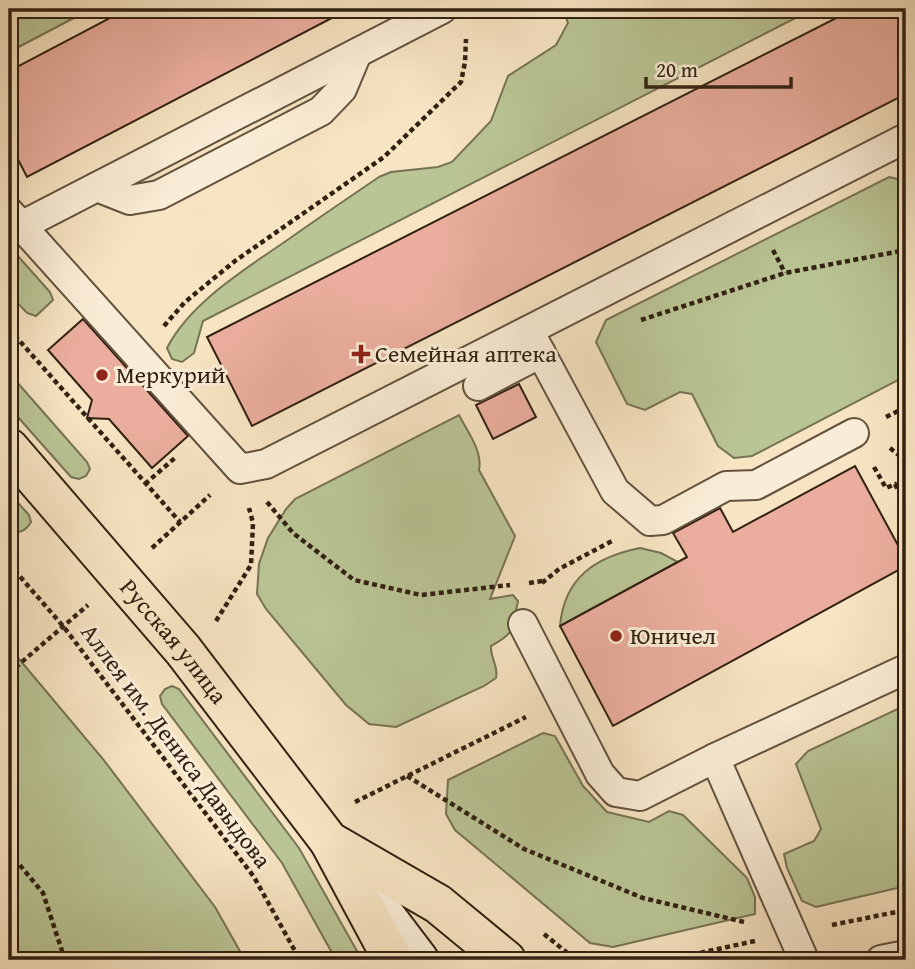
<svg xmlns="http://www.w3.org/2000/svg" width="915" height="969" font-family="'Gentium Book Plus',serif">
  <rect width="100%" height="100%" fill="#f7e4c2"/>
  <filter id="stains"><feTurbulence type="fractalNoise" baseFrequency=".00286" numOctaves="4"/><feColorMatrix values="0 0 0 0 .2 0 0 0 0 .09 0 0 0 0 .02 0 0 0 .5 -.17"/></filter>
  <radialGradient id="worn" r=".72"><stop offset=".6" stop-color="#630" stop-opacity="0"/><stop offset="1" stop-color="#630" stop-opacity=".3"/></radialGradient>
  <g fill="#bac595" stroke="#767354" stroke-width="2">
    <polygon points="9,9 91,9 9,52"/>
    <path d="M563,9H813L203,321L194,353L182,362L172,359L167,348C190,303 245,269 286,241C317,219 348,198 379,177L391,172L438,167L452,162L491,121L508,76L556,45L568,23Z"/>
    <polygon points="889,177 906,181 906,376 752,456 734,458 718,446 692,394 680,392 645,410 627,404 596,342 606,320"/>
    <polygon points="9,246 50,292 53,300 36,316 27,313 9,294"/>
    <polygon points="9,373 87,462 90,469 86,476 79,479 71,477 9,407"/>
    <path d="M459,415C467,431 483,451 479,470L515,536L490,599L513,595L518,601C512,628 517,632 491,646C490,658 499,666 496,678L484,686L396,727L369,724L346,705L266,609L257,594L259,564L268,538L286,509L295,499Z"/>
    <path d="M9,493L29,515L31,522C26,531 17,536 9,527Z"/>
    <path d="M640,548L661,553L678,562L560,626C564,578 595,557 640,548Z"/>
    <polygon points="9,647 103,759 215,907 245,960 9,960"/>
    <polygon points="172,686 179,689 299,848 362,960 336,960 282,863 162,704 160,696 165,689"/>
    <polygon points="906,705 906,886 816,907 802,901 787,868 784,854 814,841 821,829 796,764 808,751"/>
    <polygon points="543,733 555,736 583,786 607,812 649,822 669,811 683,815 747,878 755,897 755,914 613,947 590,943 455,830 446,814 448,780"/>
  </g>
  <g fill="#ebae9e" stroke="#312112" stroke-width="2">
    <polygon points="127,9 349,9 27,177 9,142 9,71"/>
    <polygon points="854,9 906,9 906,94 252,426 207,337"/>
    <polygon points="83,319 188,436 152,468 109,419 87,418 92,400 48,350"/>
    <polygon points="519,384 536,417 493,439 476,405"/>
    <polygon points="855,466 906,560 906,566 613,726 560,626 687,557 673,533 720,508 733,532"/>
  </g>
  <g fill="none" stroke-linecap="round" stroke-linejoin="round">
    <g stroke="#62523e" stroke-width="32">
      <g id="lane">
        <polyline points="97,187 130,200 159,195 321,111 342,89 357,53"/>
        <polyline points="9,212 240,469 266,464 906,138"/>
        <polyline points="21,226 442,9"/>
        <polyline points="529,331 615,491 650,521 663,520 726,486 756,485 854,433"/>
        <polyline points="478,386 541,353"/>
        <polyline points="523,624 600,774 616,792 640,796 715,758 906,669"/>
        <polyline points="715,758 804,960"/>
        <polyline points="881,960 906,955"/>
      </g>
    </g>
    <g stroke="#312112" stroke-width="42">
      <polyline id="secondary" points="372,898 419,960"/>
    </g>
    <g stroke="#312112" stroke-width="42">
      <g id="primary">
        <path id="s1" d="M9,448L183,650L329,841L438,904L506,960"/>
        <polyline points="329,841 393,960"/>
      </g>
    </g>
    <g stroke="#312112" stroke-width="4.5" stroke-dasharray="5 3.5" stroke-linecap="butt">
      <polyline points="773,250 785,273"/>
      <polyline points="641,320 785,273 906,250"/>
      <polyline points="164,326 185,302 235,261 384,157 461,82 465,62 466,39"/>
      <polyline points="9,329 180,522"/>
      <polyline points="886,417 906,407"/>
      <polyline points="890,448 906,461"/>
      <polyline points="874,467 886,488 895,484 906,506"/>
      <polyline points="145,484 176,457"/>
      <polyline points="267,502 293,533 354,580 421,595 510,585"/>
      <polyline points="906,521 903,522 906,528"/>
      <polyline points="152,548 210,495"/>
      <polyline points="9,564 63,626 254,877 300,960"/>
      <polyline points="529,583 543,581"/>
      <polyline points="542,583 559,569 612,541"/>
      <polyline points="216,621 251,565 253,523 249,508"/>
      <polyline points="9,673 88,605"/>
      <polyline points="407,776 524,849 643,898 744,922"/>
      <polyline points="355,802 526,717"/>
      <polyline points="9,852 43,893 65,960"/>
      <polyline points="832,925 906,910"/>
      <polyline points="544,934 576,960"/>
      <polyline points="667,960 755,941"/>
    </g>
    <use href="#lane" stroke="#faedd7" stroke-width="28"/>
    <use href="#secondary" stroke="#faedd7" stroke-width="38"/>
    <use href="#primary" stroke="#f7e4c2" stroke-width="38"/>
  </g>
  <g fill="#8f2418" stroke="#faedd7" stroke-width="2.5">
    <path d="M357.5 343.5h7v7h7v7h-7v7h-7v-7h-7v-7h7z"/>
    <circle cx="102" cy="375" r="7"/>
    <circle cx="616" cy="636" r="7"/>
  </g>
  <g text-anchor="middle" stroke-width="6" stroke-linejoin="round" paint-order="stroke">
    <g font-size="24" fill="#312112" stroke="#faedd7" text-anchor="start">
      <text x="375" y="362">Семейная аптека</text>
      <text x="116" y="383">Меркурий</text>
      <text x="630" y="644">Юничел</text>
    </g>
    <g font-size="24" fill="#312112" stroke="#faedd7">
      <text dy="8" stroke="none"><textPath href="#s1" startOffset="254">Русская улица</textPath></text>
      <text transform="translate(176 746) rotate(53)" y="8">Аллея им. Дениса Давыдова</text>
    </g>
  </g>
  <rect width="915" height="969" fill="none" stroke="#f7e4c2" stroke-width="35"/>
  <rect x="10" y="10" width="894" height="948" fill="none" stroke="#312112" stroke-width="3.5"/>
  <rect x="18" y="18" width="880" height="934" fill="none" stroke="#312112" stroke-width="2"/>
  <path d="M646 77v10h145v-10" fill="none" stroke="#312112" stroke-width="3.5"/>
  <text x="656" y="77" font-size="21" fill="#312112" stroke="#faedd7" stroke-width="5" paint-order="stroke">20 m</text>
  <rect width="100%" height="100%" filter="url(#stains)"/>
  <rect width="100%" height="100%" fill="url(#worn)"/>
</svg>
